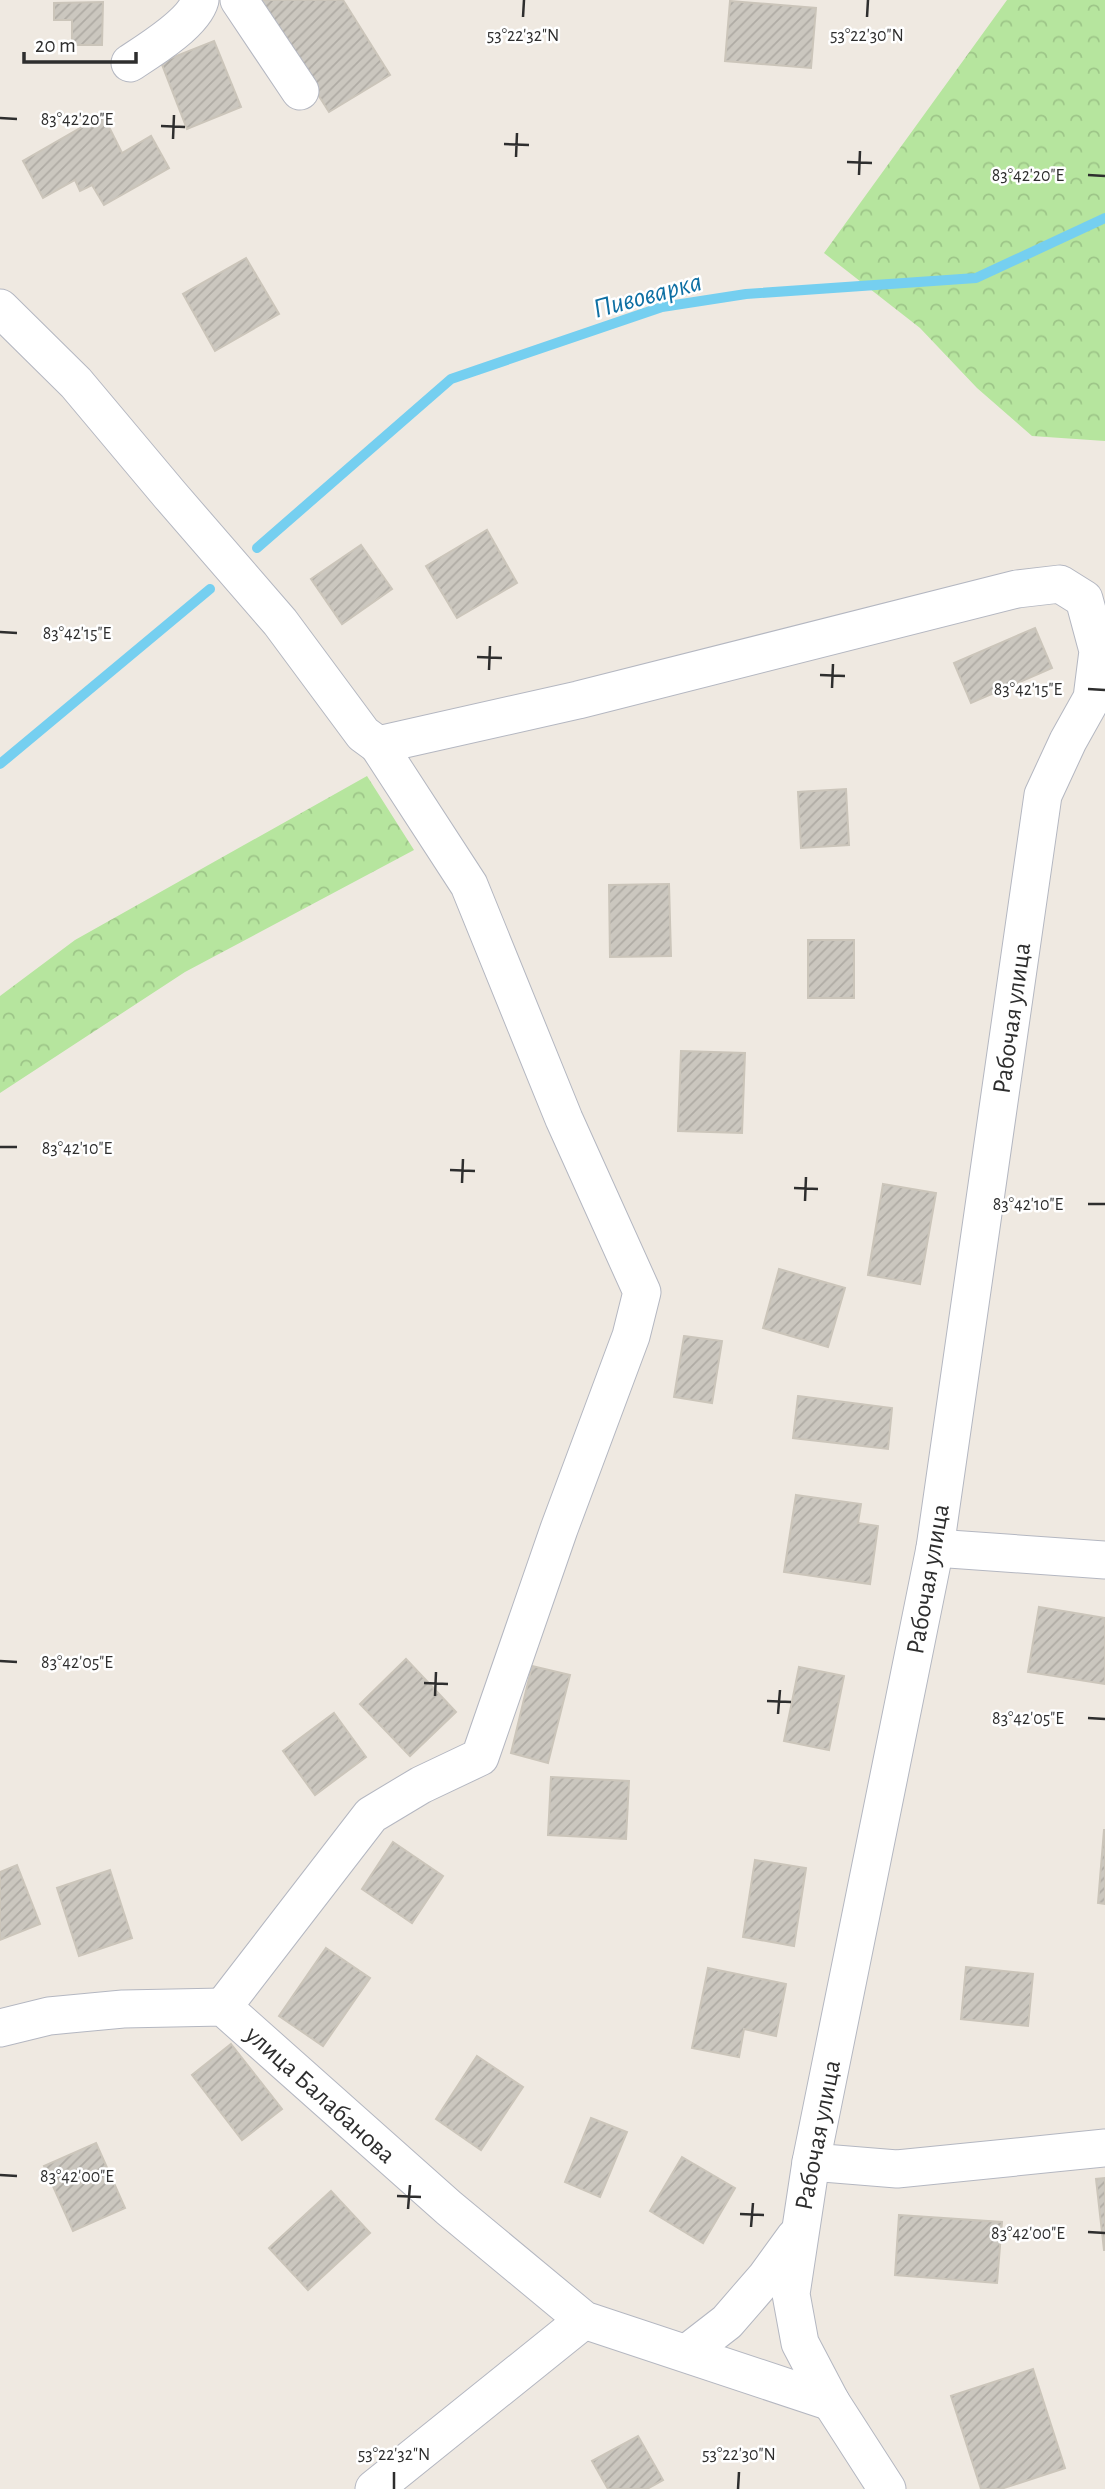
<svg xmlns="http://www.w3.org/2000/svg" width="1105" height="2489" font-family="'Alegreya Sans',sans-serif">
  <defs>
    <pattern id="forest-crowns" width="20" height="18" patternUnits="userSpaceOnUse" patternTransform="scale(1.75)"><rect width="20" height="18" fill="#b6e59e"/><path d="M2 6a3 3 0 1 1 6 0M12 15a3 3 0 1 1 6 0" fill="none" stroke="#9dc588"/></pattern>
    <pattern id="building-hatch" width="6" height="6" patternUnits="userSpaceOnUse" patternTransform="scale(1.75)"><rect width="6" height="6" fill="#cbc7bf"/><path d="M-1 1l2-2M0 6l6-6M5 7l2-2" fill="none" stroke="#afaba4"/></pattern>
  </defs>
  <rect width="100%" height="100%" fill="#efe9e1"/>
  <g fill="url(#forest-crowns)">
    <polygon points="1007,0 1105,0 1105,441 1032,436 977,388 920,328 824,253"/>
    <polygon points="367,776 414,850 185,972 0,1093 0,996 75,940"/>
  </g>
  <g fill="none" stroke-linecap="round" stroke-linejoin="round">
    <g stroke="#75cff0" stroke-width="10">
      <polyline points="257,548 451,379 662,307 746,294 976,278 1105,218"/>
      <polyline points="0,764 210,589"/>
    </g>
  </g>
  <g fill="url(#building-hatch)" stroke="#cbc5ba" stroke-width="2">
    <polygon points="258,0 343,0 390,75 329,112"/>
    <polygon points="730,1 816,8 811,68 725,61"/>
    <polygon points="103,2 102,45 72,45 72,20 54,20 54,3"/>
    <polygon points="214,41 241,107 187,129 161,62"/>
    <polygon points="103,115 122,153 151,136 169,168 104,205 92,185 80,191 75,180 43,198 23,161"/>
    <polygon points="246,258 279,314 215,351 183,294"/>
    <polygon points="487,530 517,583 457,618 426,566"/>
    <polygon points="361,545 392,589 342,624 311,579"/>
    <polygon points="1035,628 1052,668 971,703 954,663"/>
    <polygon points="846,789 849,845 801,848 798,792"/>
    <polygon points="669,884 671,956 610,957 609,885"/>
    <rect x="808" y="940" width="46" height="58"/>
    <polygon points="681,1051 745,1053 742,1133 678,1131"/>
    <polygon points="883,1184 936,1193 920,1284 868,1275"/>
    <polygon points="779,1269 845,1288 828,1347 763,1328"/>
    <polygon points="684,1336 722,1341 712,1403 674,1397"/>
    <polygon points="798,1396 892,1408 888,1449 793,1438"/>
    <polygon points="796,1495 861,1504 858,1523 878,1526 870,1584 784,1572"/>
    <polygon points="1039,1607 1105,1618 1105,1684 1028,1672"/>
    <polygon points="406,1659 456,1712 410,1756 360,1704"/>
    <polygon points="532,1666 570,1675 548,1763 511,1753"/>
    <polygon points="799,1667 844,1676 829,1750 784,1741"/>
    <polygon points="334,1713 366,1757 315,1795 283,1751"/>
    <polygon points="551,1777 629,1781 626,1839 548,1835"/>
    <polygon points="1104,1830 1105,1830 1105,1904 1098,1903"/>
    <polygon points="393,1842 443,1876 412,1923 362,1889"/>
    <polygon points="755,1860 806,1868 794,1946 743,1937"/>
    <polygon points="17,1865 40,1924 0,1940 0,1872"/>
    <polygon points="110,1870 132,1938 79,1956 57,1888"/>
    <polygon points="326,1948 370,1978 323,2046 279,2016"/>
    <polygon points="966,1967 1033,1974 1028,2026 961,2019"/>
    <polygon points="708,1968 786,1984 776,2036 744,2029 739,2057 692,2048"/>
    <polygon points="231,2044 282,2109 242,2140 192,2075"/>
    <polygon points="477,2056 523,2087 481,2150 436,2119"/>
    <polygon points="591,2118 627,2132 600,2197 565,2182"/>
    <polygon points="96,2143 125,2208 73,2231 44,2166"/>
    <polygon points="682,2157 735,2188 703,2243 650,2211"/>
    <polygon points="1105,2178 1105,2250 1104,2250 1096,2179"/>
    <polygon points="331,2191 370,2233 308,2290 269,2248"/>
    <polygon points="899,2215 1002,2222 997,2283 895,2275"/>
    <polygon points="1033,2369 1065,2468 1001,2489 981,2489 951,2396"/>
    <polygon points="638,2436 663,2480 647,2489 608,2489 592,2461"/>
  </g>
  <g fill="none" stroke-linecap="round" stroke-linejoin="round">
    <g stroke="#b4b7c1" stroke-width="39">
      <g id="minor">
        <polyline points="239,0 300,91"/>
        <path d="M130,63C150,50 194,23 200,0"/>
        <polyline points="0,308 76,383 170,495 280,622 363,734 378,745 578,700 1017,589 1060,584 1084,599 1098,651 1092,698 1068,741 1043,795 935,1548 811,2162 791,2294 800,2343 831,2402 887,2489"/>
        <polyline points="935,1548 1105,1560"/>
        <polyline points="223,2007 371,1815 421,1785 480,1757 559,1529 631,1336 642,1292 564,1119 469,885 378,745"/>
        <polyline points="0,2028 49,2016 123,2009 223,2007 449,2208 584,2320 831,2402"/>
        <polyline points="811,2162 897,2169 1105,2148"/>
        <polyline points="687,2353 727,2322 766,2277 795,2237"/>
        <polyline points="374,2489 584,2320"/>
      </g>
    </g>
    <use href="#minor" stroke="#fff" stroke-width="37"/>
  </g>
  <path fill="none" stroke="#2e2e2e" stroke-width="2.5" d="M523,17L524,0M867,17L868,0M0,118L17,119M161,126L185,127M173,139L174,115M504,144L529,145M516,157L517,133M847,162L872,163M859,175L860,151M1088,175L1105,176M0,632L17,633M477,657L502,658M489,670L490,646M820,675L845,676M832,688L833,664M1088,689L1105,690M0,1147H17M450,1170L475,1171M462,1183L463,1159M794,1188L818,1189M805,1201L806,1177M1088,1204H1105M0,1661L17,1662M424,1683L448,1684M435,1696L436,1672M767,1701L791,1702M778,1714L780,1690M1088,1718L1105,1719M0,2175L17,2176M397,2196L421,2197M408,2209L410,2185M740,2214L764,2215M751,2227L753,2203M1088,2232L1105,2233M394,2489V2472M738,2489L739,2472"/>
  <g text-anchor="middle" stroke-width="5" stroke-linejoin="round" paint-order="stroke">
    <g font-size="26" fill="#2e2e2e" stroke="#fff">
      <text transform="translate(1011 1018) rotate(-82)" y="9">Рабочая улица</text>
      <text transform="translate(927 1579) rotate(-80)" y="9">Рабочая улица</text>
      <text transform="translate(321 2094) rotate(42)" y="9">улица Балабанова</text>
      <text transform="translate(817 2135) rotate(-79)" y="9">Рабочая улица</text>
    </g>
    <g font-size="28" font-style="italic" fill="#0d6fa3" stroke="#fff">
      <text transform="translate(647 294) rotate(-15)" y="10">Пивоварка</text>
    </g>
  </g>
  <g font-size="18" text-anchor="middle" fill="#2e2e2e" stroke="#fff" stroke-width="5" stroke-linejoin="round" paint-order="stroke">
    <text x="523" y="41">53°22'32"N</text>
    <text x="867" y="41">53°22'30"N</text>
    <text x="77" y="125">83°42'20"E</text>
    <text x="1028" y="181">83°42'20"E</text>
    <text x="77" y="639">83°42'15"E</text>
    <text x="1028" y="695">83°42'15"E</text>
    <text x="77" y="1154">83°42'10"E</text>
    <text x="1028" y="1210">83°42'10"E</text>
    <text x="77" y="1668">83°42'05"E</text>
    <text x="1028" y="1724">83°42'05"E</text>
    <text x="77" y="2182">83°42'00"E</text>
    <text x="1028" y="2239">83°42'00"E</text>
    <text x="394" y="2460">53°22'32"N</text>
    <text x="739" y="2460">53°22'30"N</text>
  </g>
  <path d="M24 52v10h112v-10" fill="none" stroke="#2e2e2e" stroke-width="3.5"/>
  <text x="35" y="52" font-size="21" fill="#2e2e2e" stroke="#ffffff" stroke-width="5" paint-order="stroke">20 m</text>
</svg>
